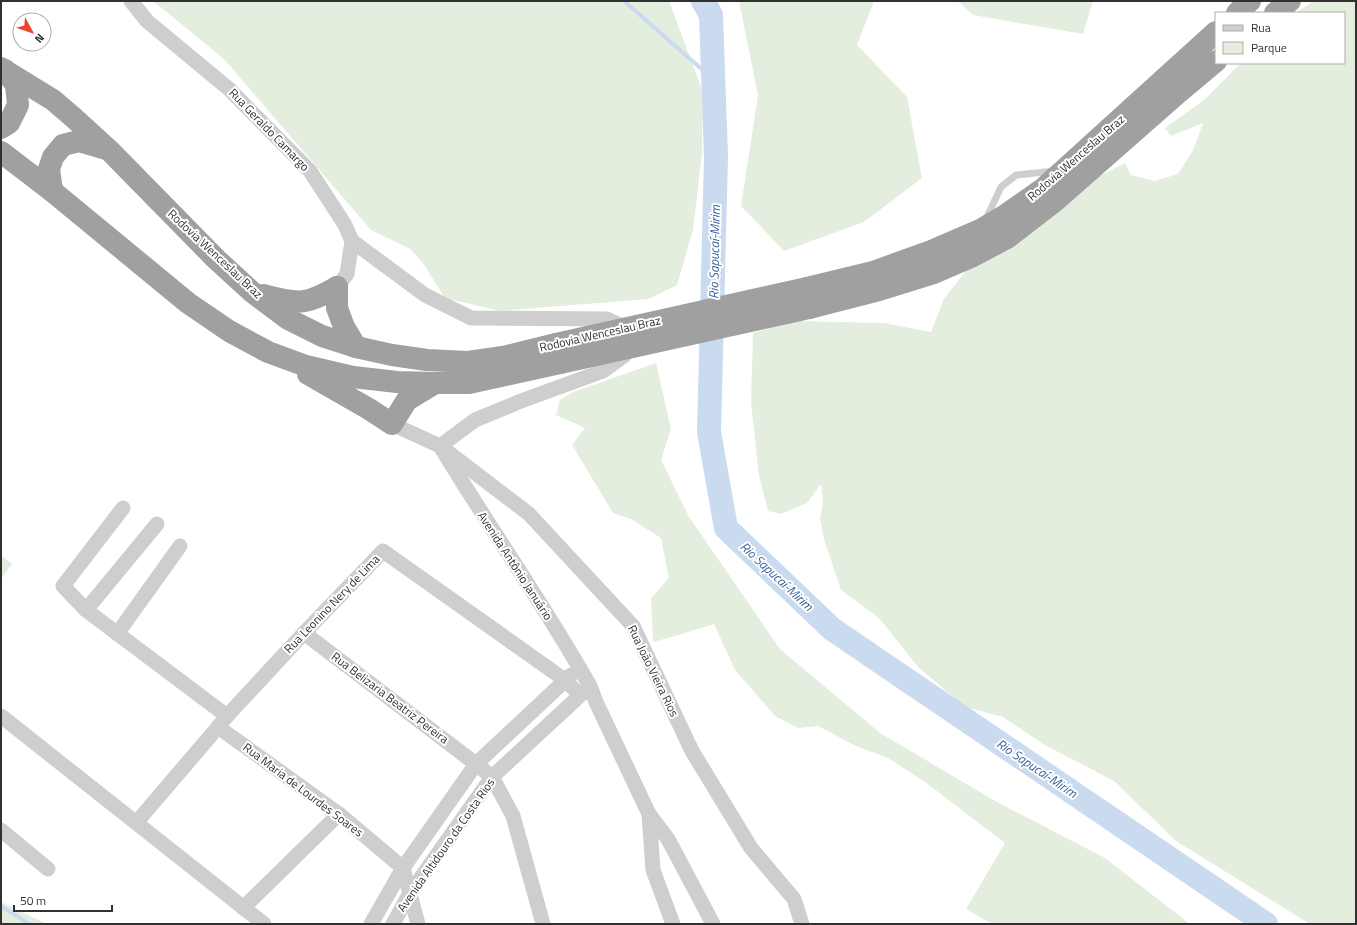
<svg xmlns="http://www.w3.org/2000/svg" width="1357" height="925" font-family="'Titillium Web',sans-serif">
  <rect width="100%" height="100%" fill="#fff"/>
  <g fill="#e4eedf">
    <polygon points="153,1 669,1 703,92 702,153 693,230 677,285 649,299 500,311 445,298 423,263 410,249 371,230 224,59"/>
    <polygon points="739,1 874,1 857,45 907,97 922,178 864,222 784,251 741,206 758,95"/>
    <polygon points="958,1 1093,1 1083,34 973,15"/>
    <polygon points="1314,1 1356,1 1356,924 1310,924 1176,841 1114,781 1043,744 1003,717 965,707 918,667 879,618 841,590 824,539 820,519 823,503 821,484 807,503 781,514 768,511 759,476 751,403 753,333 795,321 884,323 931,332 944,299 971,264 1082,185 1125,163 1131,175 1155,181 1178,174 1193,150 1203,123 1171,136 1165,128 1204,100 1241,63 1344,63 1344,13 1295,13"/>
    <polygon points="656,363 671,429 661,460 689,517 780,649 880,733 997,802 1105,858 1190,924 992,924 966,909 1005,843 925,782 888,758 856,746 818,726 798,728 775,716 735,670 714,624 675,636 653,642 651,598 669,578 661,538 631,519 613,513 572,445 585,428 556,415 560,400 573,392"/>
    <polygon points="1,555 12,564 1,579"/>
    <polygon points="1,902 3,903 47,924 1,924"/>
  </g>
  <g fill="none" stroke-linecap="round" stroke-linejoin="round">
    <g stroke="#cadaef" stroke-width="4">
      <polyline points="624,1 713,79"/>
      <polyline points="1,906 29,924"/>
    </g>
    <polyline stroke="#cadaef" stroke-width="24" points="703,1 711,15 716,157 709,432 726,528 832,629 1266,924"/>
    <polyline stroke="#cecece" stroke-width="7" points="986,219 1001,187 1016,175 1055,171"/>
    <g stroke="#cecece" stroke-width="15">
      <polyline points="131,1 147,21 229,89 310,171 345,225 352,241 347,274 337,287"/>
      <path d="M352,241L425,295L471,318L607,319L620,325L627,335L629,343L625,355L603,371L521,401L475,420L440,446C489,527 544,604 590,686L596,702L649,814L653,870L673,924"/>
      <polyline points="392,424 440,446 529,514 633,626 692,751 751,848 794,899 802,924"/>
      <polyline points="123,508 63,586 86,610 227,716"/>
      <polyline points="86,610 157,524"/>
      <polyline points="304,633 476,764 492,777 513,816 543,924"/>
      <polyline points="117,634 180,546"/>
      <polyline points="1,716 264,924"/>
      <polyline points="218,727 339,814 403,868 418,924"/>
      <polyline points="649,814 668,839 713,924"/>
      <polyline points="136,823 218,727 227,716 304,633 383,551 565,680 580,695"/>
      <polyline points="1,830 48,869"/>
      <polyline points="243,908 339,814"/>
      <polyline points="371,924 403,868 476,764 571,675"/>
      <polyline points="393,924 410,893 492,777 587,689"/>
    </g>
    <g stroke="#a0a0a0" stroke-width="22">
      <polyline points="1237,13 1250,1"/>
      <polyline points="1275,13 1290,1"/>
      <polyline points="1,68 53,100 74,118 109,150 216,259 252,292 288,319 322,336 356,347 392,355 427,360 468,362 503,357 556,344"/>
      <polyline points="1,128 9,123 18,105 16,85 5,70"/>
      <polyline points="1,152 52,191 188,303 229,331 268,352 306,366 353,377 397,382 435,383 469,383 560,363"/>
      <polyline points="52,191 49,169 53,157 63,145 79,141 106,149"/>
      <polyline points="337,287 337,308 344,327 356,347"/>
      <polyline points="807,288 873,272 931,251 982,229 1004,216 1044,188 1216,32"/>
      <path d="M263,295C297,304 305,306 337,287"/>
      <polyline points="809,308 879,290 934,273 971,257 1007,238 1055,201 1179,92 1216,61"/>
      <polyline points="308,374 369,409 392,424 407,400 435,383"/>
    </g>
    <g stroke="#a0a0a0" stroke-width="22">
      <polyline points="556,344 807,288"/>
      <polyline points="560,363 809,308"/>
    </g>
  </g>
  <g text-anchor="middle" stroke-width="4" stroke-linejoin="round" paint-order="stroke">
    <g font-size="12" fill="#313131" stroke="#fff">
      <text transform="translate(269 130) rotate(46)" y="4">Rua Geraldo Camargo</text>
      <text transform="translate(1076 158) rotate(-41)" y="4">Rodovia Wenceslau Braz</text>
      <text transform="translate(215 254) rotate(43)" y="4">Rodovia Wenceslau Braz</text>
      <text transform="translate(600 334) rotate(-13)" y="4">Rodovia Wenceslau Braz</text>
      <text transform="translate(515 566) rotate(57)" y="4">Avenida Antônio Januário</text>
      <text transform="translate(332 604) rotate(-46)" y="4">Rua Leonino Nery de Lima</text>
      <text transform="translate(653 671) rotate(64)" y="4">Rua João Vieira Rios</text>
      <text transform="translate(390 698) rotate(37)" y="4">Rua Belizaria Beatriz Pereira</text>
      <text transform="translate(303 790) rotate(37)" y="4">Rua Maria de Lourdes Soares</text>
      <text transform="translate(446 845) rotate(-55)" y="4">Avenida Altidouro da Costa Rios</text>
    </g>
    <g font-size="13" font-style="italic" fill="#396199" stroke="#fff">
      <text transform="translate(714 252) rotate(-89)" y="5">Rio Sapucaí-Mirim</text>
      <text transform="translate(777 576) rotate(43)" y="5">Rio Sapucaí-Mirim</text>
      <text transform="translate(1037 768) rotate(34)" y="5">Rio Sapucaí-Mirim</text>
    </g>
  </g>
  <rect width="1357" height="925" fill="none" stroke="#313131" stroke-width="4"/>
  <rect x="1215" y="12" width="130" height="52" fill="#ffffff" stroke="#adadad"/>
  <rect x="1223" y="25" width="20" height="6" fill="#cecece" stroke="#adadad"/>
  <text x="1251" y="32" font-size="12" fill="#313131">Rua</text>
  <rect x="1223" y="42" width="20" height="12" fill="#e4eedf" stroke="#adadad"/>
  <text x="1251" y="52" font-size="12" fill="#313131">Parque</text>
  <g transform="translate(32 32) rotate(130)"><circle r="19" fill="#ffffff" stroke="#adadad"/>
  <path d="M0-3L7 15L0 10L-7 15Z" fill="#ef442c"/>
  <text y="-6" font-size="11" font-weight="bold" text-anchor="middle" fill="#313131">N</text>
  </g>
  <path d="M14 905v6h98v-6" fill="none" stroke="#313131" stroke-width="2"/>
  <text x="20" y="905" font-size="12" fill="#313131" stroke="#ffffff" stroke-width="3" paint-order="stroke">50 m</text>
</svg>
